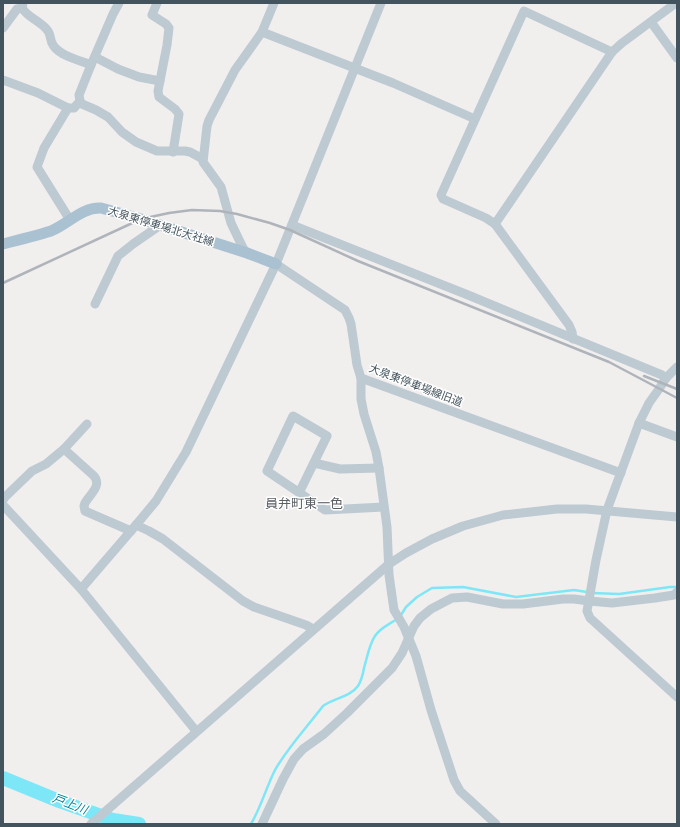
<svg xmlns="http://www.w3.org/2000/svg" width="680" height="827" font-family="Quicksand,'Noto Sans JP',sans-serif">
  <rect width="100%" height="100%" fill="#f1eeee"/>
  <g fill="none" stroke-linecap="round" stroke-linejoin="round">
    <g stroke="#7ee7f7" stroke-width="2.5">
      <polyline points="592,593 619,594 670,587 677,587"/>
      <polyline points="401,615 406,607 417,597 432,588 463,587 516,597 574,590 587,592"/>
      <path d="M251,824C261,807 266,788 275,770C288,747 307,727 323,706C334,698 350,697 358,686C361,681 363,674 364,668C367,658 369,645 375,636C380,628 390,624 397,619"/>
    </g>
    <polyline stroke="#7ee7f7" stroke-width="14" points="3,778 59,801 113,820 139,824"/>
    <g stroke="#bdcad2" stroke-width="9">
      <path d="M23,3L22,8C28,18 41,21 48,31C51,35 50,41 53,45C60,56 79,60 91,65"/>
      <polyline points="119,3 113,14 91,65 79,95 80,101 82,104 96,110 108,117 122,132 136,142 157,151 185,151 190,152 203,159"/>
      <polyline points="157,3 152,15 166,24 169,28 167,45 158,91 159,97 175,109 179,114 173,152"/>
      <polyline points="651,22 677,58"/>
      <polyline points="3,28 17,9 22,8"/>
      <polyline points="262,32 393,83 475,119"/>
      <polyline points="95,57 118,69 139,77 160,81"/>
      <polyline points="3,80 38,93 68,108 74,108 80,101"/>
      <polyline points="68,108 44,148 37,167 70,220"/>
      <polyline points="495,224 612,52 622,43 676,3"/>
      <polyline points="292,225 468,295 662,375 666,378"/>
      <polyline points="247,253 243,248 231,223 221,187 203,162 207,126 209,120 235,70 262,32 274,3"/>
      <polyline points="276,264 345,310 349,318 351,324 357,365 361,378 361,399 364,414 376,452 379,468 387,527 389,575 394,610 404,627 416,656 431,710 454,780 460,791 496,824"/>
      <polyline points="95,304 118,256 133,244 159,226"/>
      <polyline points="573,339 572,332 569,325 495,224 486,218 443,199 441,195 524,11 612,52"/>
      <polyline points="677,367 666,378 659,389 649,403 639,423 607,510 596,560 587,611 590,618 677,697"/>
      <polyline points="361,378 621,473"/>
      <polyline points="639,423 677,437"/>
      <polyline points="64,449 87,424"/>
      <polyline points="314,463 340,469 379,468"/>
      <polyline points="299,493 327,436 293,416 267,471 325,510 384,507"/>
      <path d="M3,500L5,497L32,471L46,464L64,449L94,476C102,486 90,494 85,503L84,506L85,511L131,531"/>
      <polyline points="3,505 81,589 196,731"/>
      <polyline points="136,525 149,531 163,539 243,601 254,607 306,625 313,629"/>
      <polyline points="81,589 136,525 156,501 186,452 276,264 381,3"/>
      <polyline points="91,824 389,564 406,553 432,539 463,526 503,515 557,509 586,509 677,517"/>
      <polyline points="262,824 283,779 294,759 303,749 324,734 347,713 392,668 402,653 414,626 420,618 431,609 452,598 467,597 503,604 523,604 563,599 574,599 589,601 612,603 655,598 674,595 677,592"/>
    </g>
    <path stroke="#aac1d1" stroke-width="11" d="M3,244C19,240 35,236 51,231C68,224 82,207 101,208L141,219L247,253L276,264"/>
    <g stroke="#afb4ba" stroke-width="2.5">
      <polyline points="3,283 141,219 169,213 192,210 220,211 237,214 270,223 290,230 358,261 609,362 677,398"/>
      <polyline points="644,376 677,389"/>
    </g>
  </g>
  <g text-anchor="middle" stroke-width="3" stroke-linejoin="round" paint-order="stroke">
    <g font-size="11" fill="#44545e" stroke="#fff">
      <text transform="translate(161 226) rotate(17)" y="4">大泉東停車場北大社線</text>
      <text transform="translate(416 385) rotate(21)" y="4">大泉東停車場線旧道</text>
    </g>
    <g font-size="12" font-style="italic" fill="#038094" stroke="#fff">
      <text transform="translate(70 804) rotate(21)" y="4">戸上川</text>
    </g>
    <g font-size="13" fill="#5a5f64" stroke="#fff">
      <text x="304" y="508">員弁町東一色</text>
    </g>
  </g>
  <rect width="680" height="827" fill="none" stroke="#44545e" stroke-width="8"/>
</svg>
